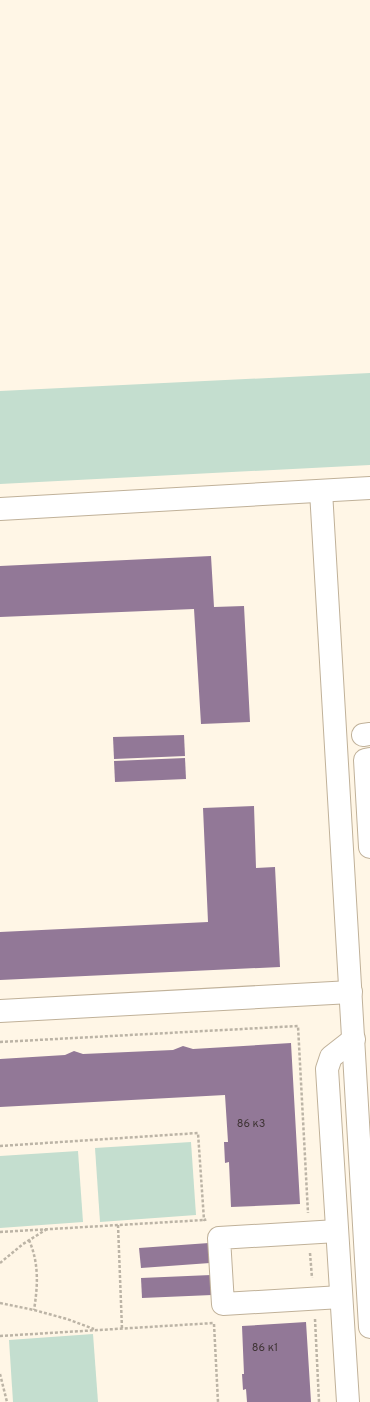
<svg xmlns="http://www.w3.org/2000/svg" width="370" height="1402" font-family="Overpass,sans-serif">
  <rect width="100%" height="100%" fill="#fff6e6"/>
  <g fill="#c4decf">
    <polygon points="370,373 370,465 0,484 0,391"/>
    <polygon points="191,1142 196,1215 100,1222 95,1148"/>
    <polygon points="78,1151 83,1222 0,1228 0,1156"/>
    <polygon points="93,1334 98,1402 13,1402 9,1340"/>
  </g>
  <g fill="#927897">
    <polygon points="211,556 214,607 244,606 250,722 201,724 194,609 0,617 0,566"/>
    <polygon points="184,735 185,756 114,759 113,737"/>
    <polygon points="185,758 186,779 115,782 114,761"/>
    <polygon points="254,806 256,868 275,867 280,967 0,980 0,932 208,922 203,808"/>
    <polygon points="291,1043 300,1204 231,1207 229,1162 225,1163 224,1142 228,1142 225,1095 0,1107 0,1059 65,1055 74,1051 83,1054 173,1050 183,1046 193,1049"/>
    <polygon points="209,1243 210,1263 141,1268 139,1248"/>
    <polygon points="211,1275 212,1295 142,1298 141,1278"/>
    <polygon points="306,1322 311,1402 247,1402 246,1389 243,1390 242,1374 244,1374 242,1326"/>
  </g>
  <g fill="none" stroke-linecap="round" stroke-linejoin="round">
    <g stroke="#c0b199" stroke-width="24">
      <g id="minor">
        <polyline points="321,491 370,1327"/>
        <polyline points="0,509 370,488"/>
        <polyline points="363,735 370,734"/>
        <polyline points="370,759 365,760 370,847"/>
        <polyline points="0,1011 351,992"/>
        <polyline points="337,1231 219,1238 223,1304 341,1297"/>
        <polyline points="348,1402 327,1069 331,1057 354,1039"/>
      </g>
    </g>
    <g stroke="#bcb4a6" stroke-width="2.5" stroke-dasharray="3 2" stroke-linecap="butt">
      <polyline points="0,1042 298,1026 308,1213"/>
      <polyline points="0,1146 198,1133 204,1220 208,1219"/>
      <polyline points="118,1225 122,1329"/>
      <polyline points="0,1232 204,1220"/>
      <path d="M29,1240C39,1263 38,1285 34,1310"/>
      <polyline points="310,1253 312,1278"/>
      <polyline points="0,1263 23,1244 47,1229"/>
      <polyline points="0,1303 34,1310 67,1319 94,1329"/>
      <polyline points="315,1319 319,1402"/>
      <polyline points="214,1324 218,1402"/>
      <polyline points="0,1336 214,1323"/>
      <polyline points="0,1374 7,1402"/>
    </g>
    <use href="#minor" stroke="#fff" stroke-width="22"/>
  </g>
  <g text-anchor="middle" stroke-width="4" stroke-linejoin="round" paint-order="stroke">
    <g font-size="11" fill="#3f3435">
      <text x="251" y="1127">86 к3</text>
      <text x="265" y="1351">86 к1</text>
    </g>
  </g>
</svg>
